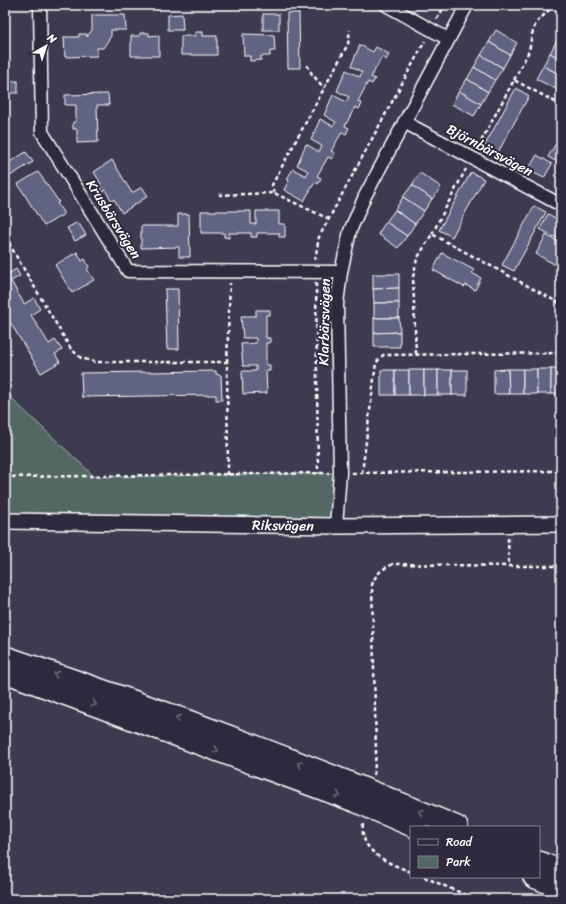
<svg xmlns="http://www.w3.org/2000/svg" width="566" height="904" font-family="Sriracha,sans-serif">
  <rect width="100%" height="100%" fill="#3e3b51"/>
  <filter id="ink" filterUnits="userSpaceOnUse"><feTurbulence type="fractalNoise" baseFrequency=".025" numOctaves="2"/><feDisplacementMap in="SourceGraphic" scale="8" xChannelSelector="R" yChannelSelector="G"/><feConvolveMatrix kernelMatrix="1 2 1 2 8 2 1 2 1" color-interpolation-filters="sRGB"/></filter>
  <g filter="url(#ink)">
    <polygon fill="#526864" stroke="#a8b4b2" points="5,388 15,402 95,477 340,473 336,526 5,521"/>
    <g fill="#616381" stroke="#fff">
      <polygon points="287,13 299,13 300,68 288,68"/>
      <polygon points="182,14 183,30 168,30 168,15"/>
      <rect x="263" y="14" width="16" height="16"/>
      <polygon points="92,15 125,15 126,30 111,30 111,36 103,48 97,48 97,56 65,57 64,37 79,37 79,34 87,34 87,37 92,30"/>
      <polygon points="496,30 517,43 510,55 489,42"/>
      <polygon points="195,32 203,32 203,36 217,36 217,55 181,55 181,36 195,36"/>
      <polygon points="140,33 149,33 149,36 159,35 159,56 131,56 131,36 140,36"/>
      <polygon points="243,34 274,35 275,51 270,51 270,56 261,56 261,60 250,61 250,56 244,56"/>
      <polygon points="557,40 561,42 561,59 550,53"/>
      <polygon points="489,42 510,55 503,68 481,55"/>
      <polygon points="360,45 373,52 376,47 389,54 386,60 382,57 371,77 375,79 372,84 368,82 358,101 362,104 359,109 355,107 345,126 349,128 346,134 342,132 331,151 335,153 332,159 328,157 317,176 321,178 318,184 315,182 304,201 284,190 289,180 287,179 293,169 306,176 308,171 297,165 306,144 319,152 322,146 311,140 320,119 333,126 336,122 324,115 333,95 346,102 349,97 337,91 346,70 360,77 362,72 351,66"/>
      <polygon points="550,53 561,59 561,75 543,66"/>
      <polygon points="481,55 503,68 495,80 474,67"/>
      <polygon points="543,66 561,75 561,85 558,90 536,79"/>
      <polygon points="474,67 495,80 488,92 467,79"/>
      <polygon points="467,79 488,92 481,104 459,91"/>
      <rect x="5" y="81" width="13" height="12"/>
      <polygon points="516,88 529,96 497,154 484,147"/>
      <polygon points="459,91 481,104 474,116 452,104"/>
      <polygon points="108,94 109,105 97,105 98,142 77,143 77,129 73,129 73,122 76,122 76,105 65,105 65,95"/>
      <polygon points="559,138 561,140 561,164 548,157"/>
      <polygon points="26,152 33,162 5,179 5,165"/>
      <polygon points="537,155 552,164 544,178 528,170"/>
      <polygon points="112,160 132,193 142,187 148,196 122,213 114,199 112,201 105,190 102,192 99,186 101,184 94,172"/>
      <polygon points="38,172 59,202 57,203 64,214 44,226 18,184"/>
      <polygon points="471,172 484,179 452,237 439,230"/>
      <polygon points="420,173 441,187 432,199 412,185"/>
      <polygon points="412,185 432,199 424,211 403,197"/>
      <polygon points="403,197 424,211 415,224 395,210"/>
      <polygon points="534,206 546,212 514,271 502,265"/>
      <polygon points="395,210 415,224 407,236 386,222"/>
      <polygon points="201,211 251,211 251,224 256,224 256,211 279,211 279,224 285,224 285,237 279,237 279,233 257,233 257,237 251,237 251,233 229,233 229,238 224,237 224,233 201,233"/>
      <polygon points="178,214 189,214 190,257 179,257 179,247 141,248 141,226 178,226"/>
      <polygon points="548,214 561,221 561,229 556,238 540,229"/>
      <polygon points="78,222 86,235 75,241 67,228"/>
      <polygon points="386,222 407,236 398,248 378,234"/>
      <polygon points="546,235 561,243 561,268 536,254"/>
      <polygon points="77,252 82,261 85,259 89,267 87,269 94,280 72,293 55,265"/>
      <polygon points="442,253 474,270 472,273 481,278 475,290 466,285 464,287 433,270"/>
      <polygon points="16,269 20,276 11,281 24,304 34,298 40,309 31,315 49,344 55,340 62,350 55,354 60,362 41,373 5,314 5,276"/>
      <polygon points="373,274 399,274 399,288 373,289"/>
      <polygon points="399,288 399,303 374,303 373,289"/>
      <polygon points="165,289 178,289 179,349 167,349"/>
      <rect x="374" y="303" width="25" height="15"/>
      <polygon points="256,310 270,310 270,315 266,315 266,338 270,338 270,343 266,343 266,365 270,365 270,371 266,371 267,393 243,394 242,371 256,371 256,366 243,366 241,344 256,343 256,338 243,338 241,316 256,316"/>
      <polygon points="374,318 399,318 400,332 374,333"/>
      <polygon points="400,332 400,347 374,347 374,333"/>
      <polygon points="508,369 509,394 494,394 494,370"/>
      <polygon points="508,369 523,369 523,394 509,394"/>
      <rect x="523" y="369" width="14" height="25"/>
      <rect x="537" y="369" width="14" height="25"/>
      <rect x="551" y="369" width="10" height="25"/>
      <rect x="381" y="370" width="14" height="25"/>
      <rect x="395" y="370" width="14" height="25"/>
      <rect x="409" y="370" width="15" height="25"/>
      <rect x="424" y="370" width="14" height="25"/>
      <rect x="438" y="370" width="14" height="25"/>
      <rect x="452" y="370" width="15" height="25"/>
      <polygon points="216,371 216,374 221,375 222,400 216,400 216,395 82,397 81,373"/>
    </g>
    <g fill="none" stroke-linecap="round" stroke-linejoin="round">
      <g stroke="#fff" stroke-width="15">
        <g id="minor">
          <polyline points="40,5 42,132 128,271 341,272"/>
          <polyline points="386,5 448,39"/>
          <polyline points="404,122 561,205"/>
          <polyline points="336,526 340,473 337,304 341,272 350,231 365,196 467,5"/>
        </g>
      </g>
      <g stroke="#fff" stroke-width="18">
        <g id="tertiary">
          <path id="s1" d="M5,521L336,526L561,524"/>
        </g>
      </g>
      <g stroke="#fff" stroke-width="24">
        <g id="trunk">
          <path d="M5,657C157,708 309,764 457,827"/>
          <polyline points="5,672 357,802 415,827"/>
          <polyline points="539,862 561,871"/>
          <polyline points="534,877 561,888"/>
        </g>
      </g>
      <g stroke="#fff" stroke-width="2.5" stroke-dasharray="4 3" stroke-linecap="butt">
        <polyline points="437,19 445,5"/>
        <polyline points="307,65 312,74 324,88"/>
        <polyline points="514,80 529,51 532,34 536,23 554,5"/>
        <polyline points="478,147 514,80 561,105"/>
        <polyline points="274,193 272,185 348,44 350,30"/>
        <polyline points="219,195 274,193 329,219"/>
        <polyline points="432,234 466,169"/>
        <polyline points="5,237 71,349 81,358 95,362 227,362 228,475"/>
        <polyline points="315,260 319,237 425,41"/>
        <polyline points="316,283 318,473"/>
        <polyline points="416,354 413,277 417,259 432,234 561,304"/>
        <polyline points="227,362 230,283"/>
        <polyline points="352,473 561,471"/>
        <polyline points="362,473 376,363 383,355 561,353"/>
        <polyline points="5,477 329,473"/>
        <polyline points="508,538 509,566 561,566"/>
        <path d="M374,775L376,752L372,585C376,573 382,569 393,564L509,566"/>
        <path d="M363,824C359,853 389,863 411,872"/>
        <polyline points="424,877 475,899"/>
      </g>
      <use href="#minor" stroke="#2f2a3d" stroke-width="12"/>
      <use href="#tertiary" stroke="#2f2a3d" stroke-width="15"/>
      <use href="#trunk" stroke="#2f2a3d" stroke-width="21"/>
    </g>
    <defs><path id="oneway-chevron" d="M-2-3.5L2.5 0L-2 3.5" fill="none" stroke-width="1.6" stroke-linecap="round" stroke-linejoin="round"/></defs>
    <g stroke="#6d6a77">
      <use href="#oneway-chevron" transform="translate(56 674) rotate(-161)"/>
      <use href="#oneway-chevron" transform="translate(94 704) rotate(20)"/>
      <use href="#oneway-chevron" transform="translate(178 718) rotate(-160)"/>
      <use href="#oneway-chevron" transform="translate(216 750) rotate(20)"/>
      <use href="#oneway-chevron" transform="translate(300 764) rotate(-160)"/>
      <use href="#oneway-chevron" transform="translate(338 795) rotate(20)"/>
      <use href="#oneway-chevron" transform="translate(421 812) rotate(-157)"/>
    </g>
  </g>
  <g text-anchor="middle" stroke-width="4" stroke-linejoin="round" paint-order="stroke">
    <g font-size="14" fill="#fff" stroke="#2f2a3d">
      <text transform="translate(490 150) rotate(28)" y="5">Björnbärsvägen</text>
      <text transform="translate(114 219) rotate(58)" y="5">Krusbärsvägen</text>
      <text transform="translate(324 322) rotate(-89)" y="5">Klarbärsvägen</text>
      <text dy="5" stroke="none"><textPath href="#s1" startOffset="278">Riksvägen</textPath></text>
    </g>
  </g>
  <rect width="566" height="904" fill="none" stroke="#2f2a3d" stroke-width="20"/>
  <rect x="10" y="10" width="546" height="884" fill="none" stroke="#fff" stroke-width="1.5" filter="url(#ink)"/>
  <rect x="410" y="826" width="130" height="52" fill="#2f2a3d" stroke="#827f8b"/>
  <rect x="418" y="839" width="20" height="6" fill="#2f2a3d" stroke="#827f8b"/>
  <text x="446" y="846" font-size="12" fill="#ffffff">Road</text>
  <rect x="418" y="856" width="20" height="12" fill="#526864" stroke="#827f8b"/>
  <text x="446" y="866" font-size="12" fill="#ffffff">Park</text>
  <g transform="translate(46 46) rotate(39)" stroke="#2f2a3d" stroke-width="3" paint-order="stroke">
  <path d="M0-3L7 15L0 10L-7 15Z" fill="#ffffff"/>
  <text y="-6" font-size="11" font-weight="bold" text-anchor="middle" fill="#ffffff">N</text>
  </g>
</svg>
